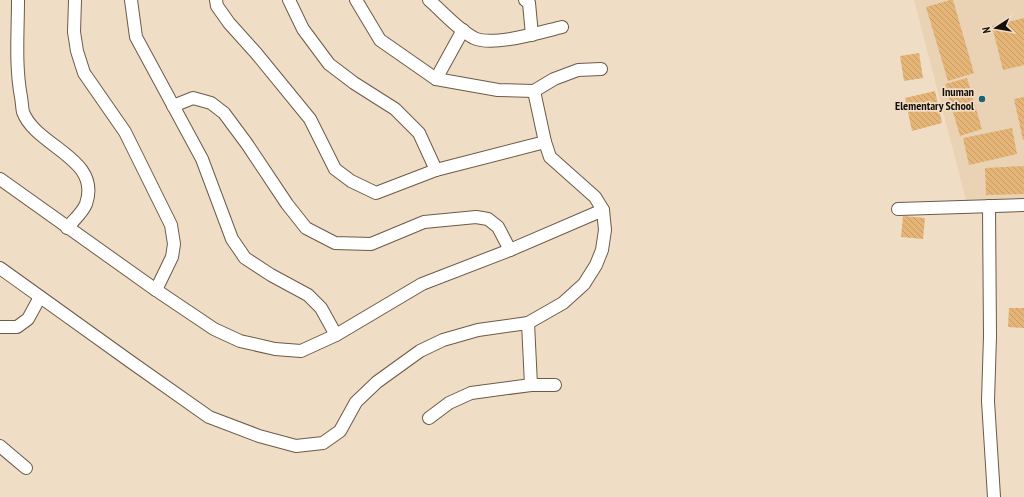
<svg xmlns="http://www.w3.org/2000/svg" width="1024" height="497" font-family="'PT Sans Narrow',sans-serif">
  <defs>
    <pattern id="building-back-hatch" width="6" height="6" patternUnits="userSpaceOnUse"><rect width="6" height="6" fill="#e5b477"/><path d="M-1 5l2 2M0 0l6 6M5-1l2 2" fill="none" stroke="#c49a65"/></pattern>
  </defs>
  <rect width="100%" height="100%" fill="#f0ddc6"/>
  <polygon fill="#ead2b5" points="914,0 1024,0 1024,198 966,200"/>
  <g fill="url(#building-back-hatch)">
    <polygon points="950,0 953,0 974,73 948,81 926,7"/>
    <polygon points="1024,18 1024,65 1003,70 992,26"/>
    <polygon points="919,53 923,78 904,81 900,56"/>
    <polygon points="967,78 982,129 960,136 945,84"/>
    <polygon points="935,91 942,123 912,131 905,98"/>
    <polygon points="1024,97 1024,140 1023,140 1014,99"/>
    <polygon points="1012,128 1017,154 969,165 963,138"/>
    <polygon points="1024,166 1024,194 986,195 985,168"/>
    <polygon points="903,216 925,218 923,239 901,237"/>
    <polygon points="1009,308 1024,308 1024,328 1008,327"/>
  </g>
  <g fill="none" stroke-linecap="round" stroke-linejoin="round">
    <g stroke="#6b5b47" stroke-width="14">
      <g id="minor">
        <path d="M18,0C18,32 15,65 21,97C22,102 22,108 23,112C36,147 102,158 86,204C83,212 73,221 67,228"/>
        <polyline points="75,0 74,32 77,51 84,73 125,132 171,225 174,244 172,257 156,290"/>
        <polyline points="131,0 136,37 202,159 232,239 245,258 271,275 308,295 321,308 336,335"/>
        <polyline points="216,0 217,6 229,23 256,53 310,119 335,169 351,181 376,193 436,170 545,142"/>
        <polyline points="289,0 303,29 329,64 354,83 395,109 419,133 436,170"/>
        <polyline points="356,0 380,40 436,79 498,90 534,91 554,79 578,70 601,69"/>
        <path d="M429,0C443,12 457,29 474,38C493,47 541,32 562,27"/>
        <polyline points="525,0 529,3 532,35"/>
        <polyline points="436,79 463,30"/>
        <polyline points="173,106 193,98 211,103 224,113 247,144 287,204 306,228 335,243 371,244 424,222 476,217 488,219 498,227 510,250"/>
        <polyline points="0,179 156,290 214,329 240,341 275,349 301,351 336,335 422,284 510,250 603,210"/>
        <polyline points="989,206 990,336 988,401 994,497"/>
        <polyline points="898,209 1024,205"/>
        <polyline points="0,268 131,362 209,417 259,436 296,446 323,443 340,431 356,402 377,382 420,351 443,340 478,330 528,323 563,303 584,284 596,265 602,250 605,230 603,210 595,197 550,157 545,142 534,91"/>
        <polyline points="528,323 531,385"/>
        <polyline points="0,327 17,327 28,319 40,297"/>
        <polyline points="429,418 449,403 471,393 531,385 555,385"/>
        <polyline points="0,446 26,468"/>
      </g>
    </g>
    <use href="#minor" stroke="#fff" stroke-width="12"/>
  </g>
  <circle fill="#1c6273" stroke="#f0ddc6" stroke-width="1.5" cx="982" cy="99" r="4"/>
  <g text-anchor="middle" stroke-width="3.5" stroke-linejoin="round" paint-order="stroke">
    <g font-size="12" font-weight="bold" fill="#150f07" stroke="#f0ddc6" text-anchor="end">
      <text x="974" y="96">Inuman<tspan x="974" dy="14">Elementary School</tspan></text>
    </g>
  </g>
  <g transform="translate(996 28) rotate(258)" stroke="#f0ddc6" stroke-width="3" paint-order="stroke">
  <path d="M0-3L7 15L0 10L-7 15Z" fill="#150f07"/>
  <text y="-6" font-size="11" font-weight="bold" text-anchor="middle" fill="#150f07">N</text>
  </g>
</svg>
